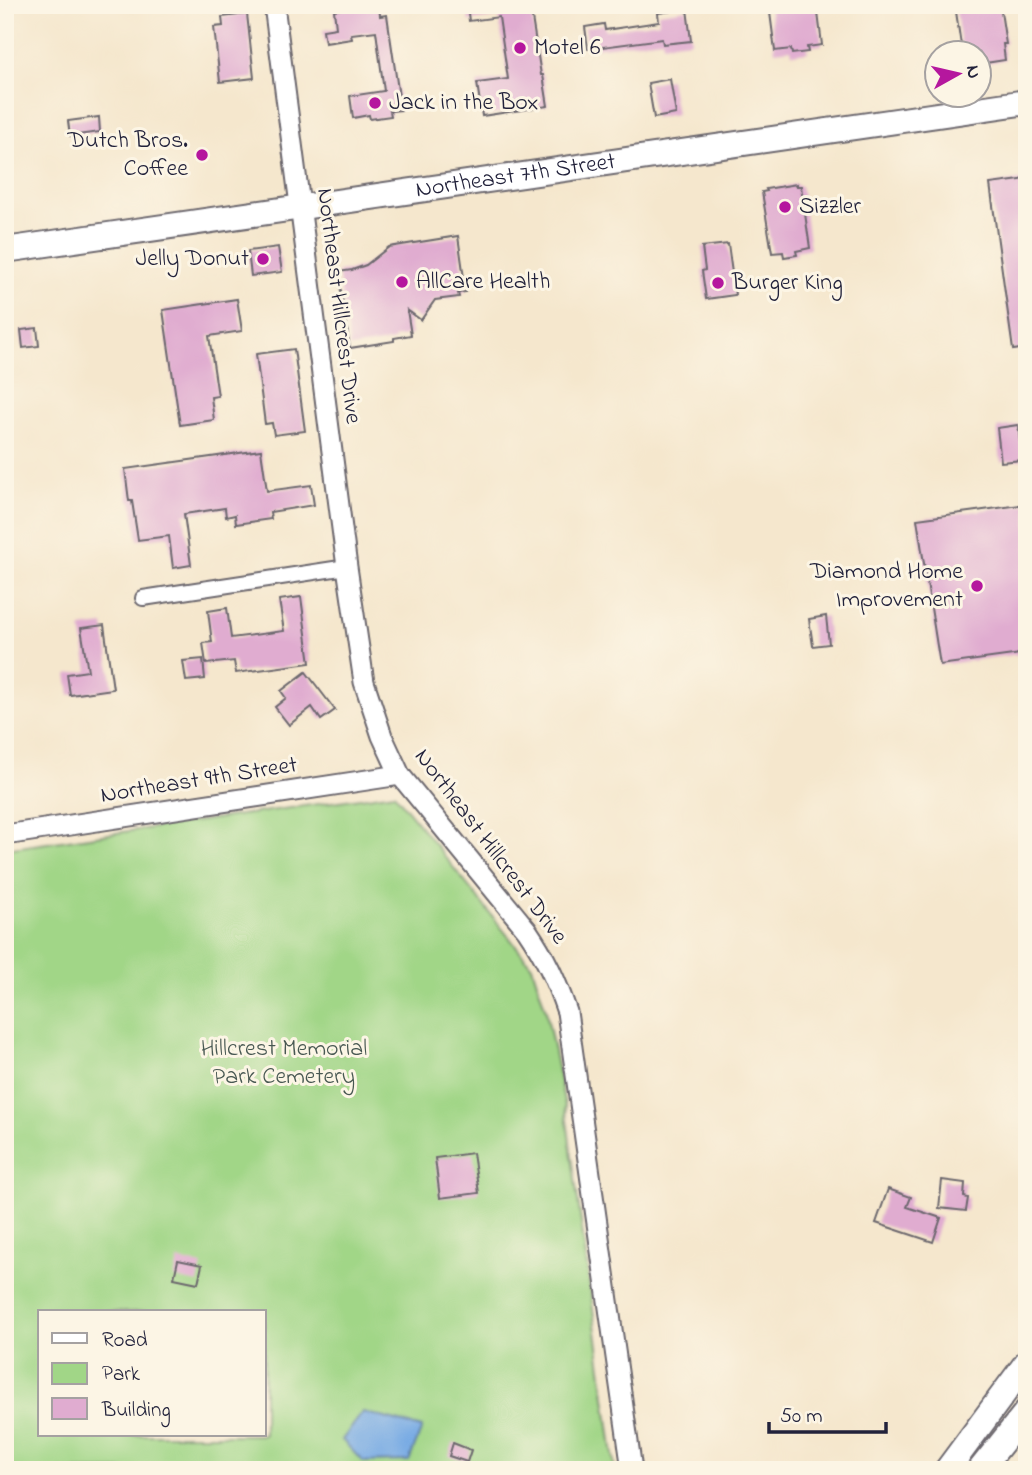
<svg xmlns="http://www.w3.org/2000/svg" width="1032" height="1475" font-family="'Indie Flower',sans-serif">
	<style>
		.green { fill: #a1d687; stroke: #627c61; stroke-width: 2; fill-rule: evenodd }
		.water { fill: #77aae4; stroke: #4c6690; stroke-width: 2 }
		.building { fill: #e0acd0 }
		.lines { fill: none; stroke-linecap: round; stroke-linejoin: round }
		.street-casing { stroke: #6c676e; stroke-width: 18 }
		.secondary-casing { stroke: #6c676e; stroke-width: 23 }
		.highway-casing { stroke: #6c676e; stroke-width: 28 }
		.street { stroke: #fff; stroke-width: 14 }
		.secondary { stroke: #fff; stroke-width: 19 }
		.highway { stroke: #fff; stroke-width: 24 }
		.poi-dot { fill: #b5179e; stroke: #fcf5e5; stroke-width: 2.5 }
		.labels { text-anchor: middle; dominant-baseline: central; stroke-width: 6; stroke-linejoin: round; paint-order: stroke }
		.poi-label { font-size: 24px; fill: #22223b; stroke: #fcf5e5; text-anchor: start }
		.street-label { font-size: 24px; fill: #22223b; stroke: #fcf5e5 }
		.park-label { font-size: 24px; fill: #485852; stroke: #fcf5e5 }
	</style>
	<rect width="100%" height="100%" fill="#fcf5e5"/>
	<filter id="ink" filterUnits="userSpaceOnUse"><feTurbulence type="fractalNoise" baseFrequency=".0143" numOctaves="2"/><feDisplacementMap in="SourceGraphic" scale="14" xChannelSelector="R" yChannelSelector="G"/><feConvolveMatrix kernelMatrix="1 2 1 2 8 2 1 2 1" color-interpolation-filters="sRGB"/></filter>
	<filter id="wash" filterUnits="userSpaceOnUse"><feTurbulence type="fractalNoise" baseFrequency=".00686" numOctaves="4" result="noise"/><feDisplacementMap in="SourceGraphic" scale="28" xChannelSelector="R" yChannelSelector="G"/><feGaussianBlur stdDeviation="1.57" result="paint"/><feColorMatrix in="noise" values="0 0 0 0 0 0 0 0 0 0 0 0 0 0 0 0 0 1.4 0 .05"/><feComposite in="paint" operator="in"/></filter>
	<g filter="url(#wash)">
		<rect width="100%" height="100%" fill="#f5e7cd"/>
		<path class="green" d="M394 793 532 966 546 1011 565 1106 615 1470H5V849ZM40 1312H264V1435H40Z"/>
		<path class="water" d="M363 1412 422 1428 409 1461 363 1462 342 1440Z"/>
		<g id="blocks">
			<g class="building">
				<path d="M370 5H379L380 16 387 15 401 110 390 111 391 116 370 119 369 115 353 118 350 96 384 91 376 31 351 34 352 39 325 43 323 30 336 28 334 10Z"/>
				<path d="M467 5H530L541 75H543L548 106 482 116 477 83 508 79 499 17 469 21Z"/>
				<path d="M769 5H817L822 45 807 47 808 52 792 54 791 49 775 51Z"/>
				<path d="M955 5H1000L1006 44H1003L1005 60 979 64V52H962Z"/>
				<path d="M687 9 691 41 663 44 662 39 588 49 585 27 604 24 605 30 659 22 658 13Z"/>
				<path d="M247 14 254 78 220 82 214 27 223 26 222 17Z"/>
				<path d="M670 79 676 114 654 118 648 83Z"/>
				<path d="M99 117 100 132 70 136 68 121Z"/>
				<path d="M1027 179V348L1013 350 990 184Z"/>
				<path d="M797 184V186H801L810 248 796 251 797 255 784 257 783 252 772 253 762 192 767 191 766 189Z"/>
				<path d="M458 236 466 292 458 293 459 297 435 300 421 320 407 310 411 335 394 338V341L350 348 338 272 352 270 366 265 389 247Z"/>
				<path d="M728 244 735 295 706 299 702 271 705 270 702 247Z"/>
				<path d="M278 247 282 272 251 276 248 251Z"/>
				<path d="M237 299 242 331 209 336 218 396 211 397 214 420 180 425 163 310Z"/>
				<path d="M37 328 39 346 23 348 21 330Z"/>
				<path d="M294 349 305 431 274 435 272 423 265 424 256 354Z"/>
				<path d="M1018 425 1022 460 1001 462 997 428Z"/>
				<path d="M261 450 267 491 311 485 314 505 270 512 271 519 236 524 235 515 226 517 225 508 184 514 191 565 173 568 169 536 138 540 132 501H129L125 469Z"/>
				<path d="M1027 504V653L940 665 917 519Z"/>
				<path d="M301 597 310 663 236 673 234 661 206 664 203 643 212 642 208 611 227 608 231 638 284 631 279 600Z"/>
				<path d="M826 616 829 644 813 646 809 619Z"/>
				<path d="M104 625 113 689 70 695 67 674 88 671 81 628Z"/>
				<path d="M203 659 205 679 186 681 183 661Z"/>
				<path d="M306 672 335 710 321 720 312 707 289 725 275 707 286 698 281 691Z"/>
				<path d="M473 1153 479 1193 440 1198 435 1158Z"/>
				<path d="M942 1180 965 1183 964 1197 968 1198 966 1211 939 1208Z"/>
				<path d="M888 1189 911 1197 907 1207 941 1218 933 1242 876 1223Z"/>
				<path d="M178 1260 202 1265 198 1283 174 1278Z"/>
				<path d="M453 1443 471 1450 467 1462 449 1456Z"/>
			</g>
		</g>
	</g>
	<g filter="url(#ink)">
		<use href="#blocks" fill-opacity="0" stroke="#6c676e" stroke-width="2"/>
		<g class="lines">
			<g class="street-casing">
				<path id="street" d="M143 598 347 567"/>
			</g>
			<g class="secondary-casing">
				<g id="secondary">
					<path d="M274 5 347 567 364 682 382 736 400 775 527 930C546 958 556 980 567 1012L632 1470"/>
					<path d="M5 835 400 775"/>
				</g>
			</g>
			<g class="highway-casing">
				<g id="highway">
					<path id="s1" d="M5 250 1027 102"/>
					<path d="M947 1470 1027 1362"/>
					<path d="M980 1470 1027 1411"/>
				</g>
			</g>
			<use href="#street" class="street"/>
			<use href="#secondary" class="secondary"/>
			<use href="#highway" class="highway"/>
		</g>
	</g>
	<g class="poi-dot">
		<circle cx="520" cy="48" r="7"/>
		<circle cx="375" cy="103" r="7"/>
		<circle cx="202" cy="155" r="7"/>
		<circle cx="785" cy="207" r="7"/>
		<circle cx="263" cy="259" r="7"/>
		<circle cx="402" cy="282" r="7"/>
		<circle cx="718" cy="283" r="7"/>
		<circle cx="977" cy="586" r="7"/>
	</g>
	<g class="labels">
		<g class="poi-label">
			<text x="534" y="48">Motel 6</text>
			<text x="389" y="103">Jack in the Box</text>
			<text x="188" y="141" text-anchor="end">Dutch Bros.<tspan x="188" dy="28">Coffee</tspan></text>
			<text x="799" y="207">Sizzler</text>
			<text x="249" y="259" text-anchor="end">Jelly Donut</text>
			<text x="416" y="282">AllCare Health</text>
			<text x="732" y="283">Burger King</text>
			<text x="963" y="572" text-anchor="end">Diamond Home<tspan x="963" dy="28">Improvement</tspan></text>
		</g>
		<g class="street-label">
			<text stroke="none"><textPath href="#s1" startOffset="516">Northeast 7th Street</textPath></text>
			<text transform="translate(338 306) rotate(83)">Northeast Hillcrest Drive</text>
			<text transform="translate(199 781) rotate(-9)">Northeast 9th Street</text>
			<text transform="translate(490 847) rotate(53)">Northeast Hillcrest Drive</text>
		</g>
		<g class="park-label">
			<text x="284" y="1049">Hillcrest Memorial<tspan x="284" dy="28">Park Cemetery</tspan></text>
		</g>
	</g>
	<rect width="1032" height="1475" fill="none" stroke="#fcf5e5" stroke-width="28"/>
	<rect x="38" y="1310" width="228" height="126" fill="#fcf5e5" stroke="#a5a1a1" stroke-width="2"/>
	<rect x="52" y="1333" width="35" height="10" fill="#ffffff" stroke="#a5a1a1" stroke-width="2"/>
	<text x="102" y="1346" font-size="21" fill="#22223b">Road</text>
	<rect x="52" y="1363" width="35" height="21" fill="#a1d687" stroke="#a5a1a1" stroke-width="2"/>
	<text x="102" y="1380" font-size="21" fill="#22223b">Park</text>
	<rect x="52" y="1398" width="35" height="21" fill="#e0acd0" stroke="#a5a1a1" stroke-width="2"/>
	<text x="102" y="1416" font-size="21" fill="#22223b">Building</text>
	<g transform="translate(958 74) rotate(82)"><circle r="33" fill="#fcf5e5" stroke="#a5a1a1" stroke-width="2"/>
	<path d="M0-5L12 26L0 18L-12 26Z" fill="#b5179e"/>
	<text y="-10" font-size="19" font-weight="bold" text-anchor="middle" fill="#22223b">N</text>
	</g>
	<path d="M769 1422v10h117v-10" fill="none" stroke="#22223b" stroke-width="3.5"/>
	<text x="780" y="1422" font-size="21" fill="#22223b" stroke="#fcf5e5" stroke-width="5" paint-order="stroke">50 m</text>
</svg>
